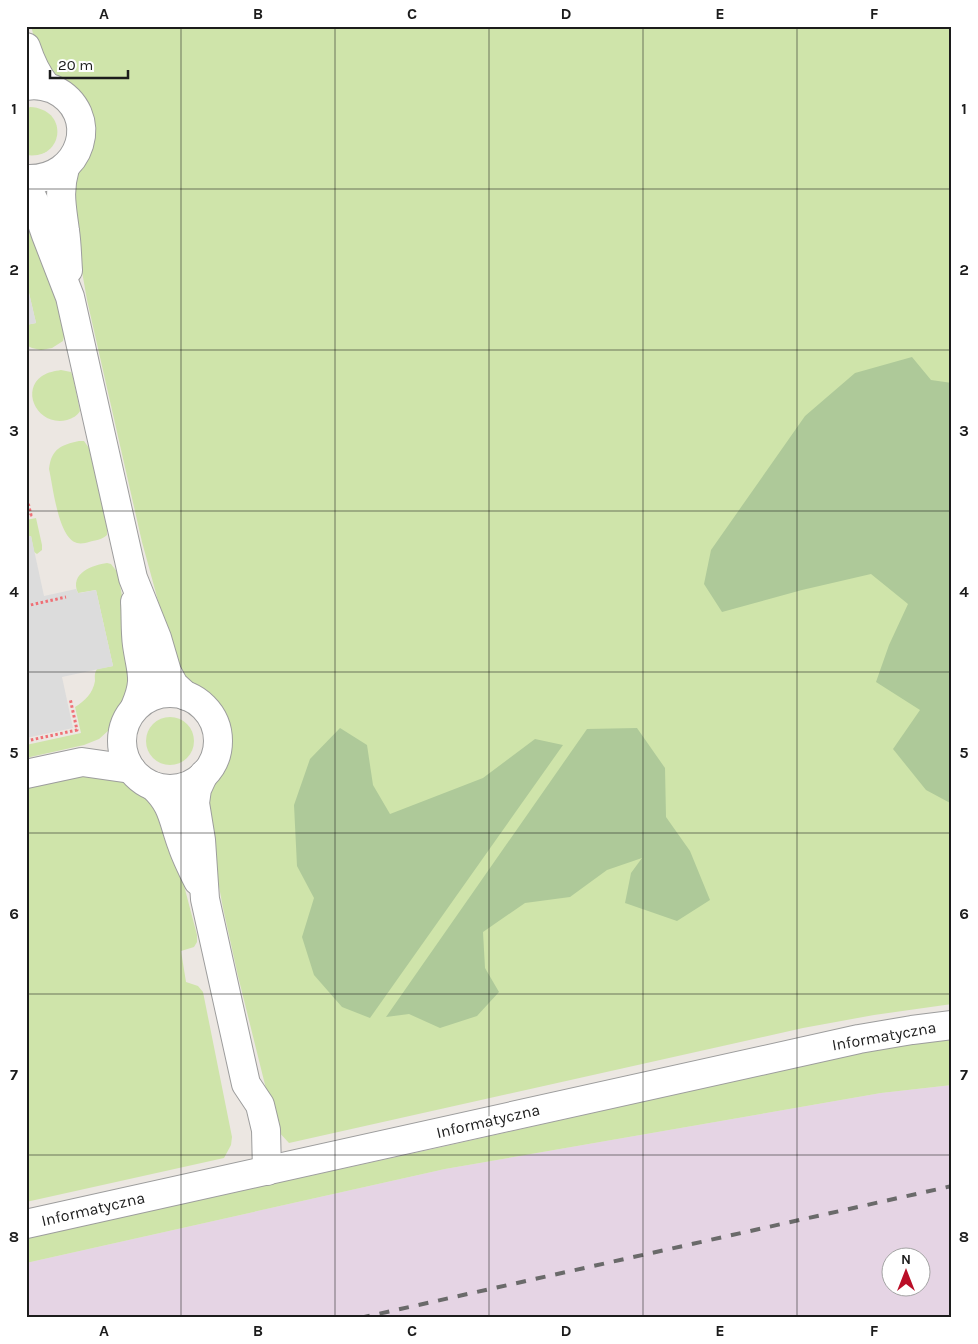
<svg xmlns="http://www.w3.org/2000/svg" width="978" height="1344" font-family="Karla,sans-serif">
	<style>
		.industrial { fill: #e5d4e4; fill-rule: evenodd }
		.grass { fill: #cfe4aa }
		.forest { fill: #aec999 }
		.parking { fill: #dcdcdc }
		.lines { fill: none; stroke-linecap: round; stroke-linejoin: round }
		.minor-casing { stroke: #9d9d9d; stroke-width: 30 }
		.path { stroke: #ef7076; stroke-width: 3; stroke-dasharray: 2.5 2.5; stroke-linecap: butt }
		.minor { stroke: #fff; stroke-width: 28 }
		.rail { stroke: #6a6a6a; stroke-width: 4; stroke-dasharray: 10 10; stroke-linecap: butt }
		.grid { fill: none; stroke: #1c1c1c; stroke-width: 1; stroke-opacity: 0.55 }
		.labels { text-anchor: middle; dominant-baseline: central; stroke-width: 4.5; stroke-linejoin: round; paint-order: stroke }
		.street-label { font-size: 16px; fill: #1c1c1c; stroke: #fff }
		.neatline { fill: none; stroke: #1c1c1c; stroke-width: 2 }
		.grid-label { font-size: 16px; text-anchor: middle; font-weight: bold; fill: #1c1c1c }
	</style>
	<rect width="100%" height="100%" fill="#ece7e2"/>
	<path class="industrial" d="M952 1085V1318H26V1263L445 1169 881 1093ZM890 1256H920V1286H890Z"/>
	<g class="grass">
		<path d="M31 26H952V1004L874 1015 803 1028 289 1143 276 1129 238 976 223 908 206 816 211 785 220 772 226 760 229 748 227 724 216 702 208 694 187 681 175 663 142 542 87 300 70 203 77 174 85 162 56 76C41 63 36 45 31 26Z"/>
		<path d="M30 107C70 109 64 161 26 155V109Z"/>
		<path d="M26 202 59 312 64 336 63 341 52 348 41 350 32 348 26 345V325L36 323 26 280Z"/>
		<path d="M61 370 71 372 73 377 80 411C77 416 73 418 67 420 38 427 20 391 42 376 48 372 55 371 61 370Z"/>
		<path d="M79 441H84L89 448 107 528V535C101 540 96 540 89 542 86 543 81 544 77 543 58 538 53 486 49 469 51 449 61 445 79 441Z"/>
		<path d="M36 518 42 545V550L37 554 34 552 31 536 26 537V520Z"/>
		<path d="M107 563 111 564 118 573 135 671 128 700 109 730 99 739 84 745 26 758V745L81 733 75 707C85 701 93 693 95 681 95 676 94 674 97 669L113 666 96 590 78 593C69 573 93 565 107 563Z"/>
		<circle cx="170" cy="741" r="24"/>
		<path d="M94 773 126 780 150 796 166 817 197 935V942L194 947 181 951 186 982 198 986 203 992 232 1137 231 1145 224 1158 26 1202V788Z"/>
		<path d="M952 1040V1085L881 1093 445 1169 26 1263V1238L437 1148 841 1057 905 1045Z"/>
	</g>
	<g class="forest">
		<path d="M912 357 931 380 952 383V804L926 790 893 749 920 710 876 682 889 645 908 604 871 574 802 590 722 612 704 584 711 550 805 416 855 373Z"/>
		<path d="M340 728 367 745 373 785 390 814 483 778 535 739 563 745 370 1018 342 1007 314 975 302 937 314 898 297 866 294 805 310 759Z"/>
		<path d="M637 728 665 768 666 817 690 851 710 900 677 921 625 903 631 873 642 858 607 870 570 897 525 903 483 932 485 968 499 992 477 1016 440 1028 409 1014 386 1017 587 729Z"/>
	</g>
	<g class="parking">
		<path d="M26 280 36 323 26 325Z"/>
		<path d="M31 536 44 596 76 589 78 593H80L96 590 113 666 62 677 73 728 26 738V537Z"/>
	</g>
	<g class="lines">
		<g class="minor-casing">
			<g id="minor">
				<path d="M26 47C31 62 36 74 46 86"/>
				<path d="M26 86C35 84 45 86 53 89 103 113 82 182 26 179"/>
				<path d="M65 168C58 192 62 207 65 231 67 244 67 257 68 270"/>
				<path d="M26 185 35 203 46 235 70 297 133 578 157 638 167 672 174 685 186 696"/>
				<path d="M135 602C136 616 135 631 137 645 141 673 147 679 135 707"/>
				<circle cx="170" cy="741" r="48"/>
				<path d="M26 774 82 762 131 769"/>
				<path d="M204 774 197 789 195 803 201 840 205 899 246 1084 260 1105 266 1130 267 1171"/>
				<path d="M153 786C173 804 173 821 182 845 186 857 192 869 198 881"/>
				<path d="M26 1224 859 1039 912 1030 952 1025"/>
			</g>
		</g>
		<g class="path">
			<path d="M26 494 31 515 26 516"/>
			<path d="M26 606 66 597"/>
			<path d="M26 741 77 730 70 698"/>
		</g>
		<use href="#minor" class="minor"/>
		<path class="rail" d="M360 1318 952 1186"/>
	</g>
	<path class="grid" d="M181 26V1318M335 26V1318M489 26V1318M643 26V1318M797 26V1318M26 189H952M26 350H952M26 511H952M26 672H952M26 833H952M26 994H952M26 1155H952"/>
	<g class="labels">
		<g class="street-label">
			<text transform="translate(884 1036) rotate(-10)">Informatyczna</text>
			<text transform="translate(488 1121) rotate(-13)">Informatyczna</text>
			<text transform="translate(93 1209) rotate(-13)">Informatyczna</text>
		</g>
	</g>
	<rect width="978" height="1344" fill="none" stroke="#ffffff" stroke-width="55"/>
	<g transform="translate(906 1272)"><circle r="24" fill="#ffffff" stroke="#a4a4a4"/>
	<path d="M0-4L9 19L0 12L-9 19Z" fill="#ba0e27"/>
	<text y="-8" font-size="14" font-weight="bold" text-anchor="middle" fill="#1c1c1c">N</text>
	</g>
	<path d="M50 70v8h78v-8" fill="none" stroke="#1c1c1c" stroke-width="2.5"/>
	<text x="58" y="70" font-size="15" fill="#1c1c1c" stroke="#ffffff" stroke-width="4" paint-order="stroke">20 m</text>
	<rect x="28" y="28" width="922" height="1288" class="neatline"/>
	<g class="grid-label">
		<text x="104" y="19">A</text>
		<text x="258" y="19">B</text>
		<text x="412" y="19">C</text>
		<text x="566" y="19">D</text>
		<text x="720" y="19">E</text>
		<text x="874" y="19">F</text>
		<text x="14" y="114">1</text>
		<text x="964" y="114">1</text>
		<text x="14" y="275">2</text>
		<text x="964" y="275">2</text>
		<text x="14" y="436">3</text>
		<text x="964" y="436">3</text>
		<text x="14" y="597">4</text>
		<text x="964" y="597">4</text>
		<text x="14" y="758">5</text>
		<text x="964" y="758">5</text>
		<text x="14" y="919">6</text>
		<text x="964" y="919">6</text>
		<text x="14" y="1080">7</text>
		<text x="964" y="1080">7</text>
		<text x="14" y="1242">8</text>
		<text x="964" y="1242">8</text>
		<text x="104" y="1336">A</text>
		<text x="258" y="1336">B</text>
		<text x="412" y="1336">C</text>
		<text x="566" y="1336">D</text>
		<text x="720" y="1336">E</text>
		<text x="874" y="1336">F</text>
	</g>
</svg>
